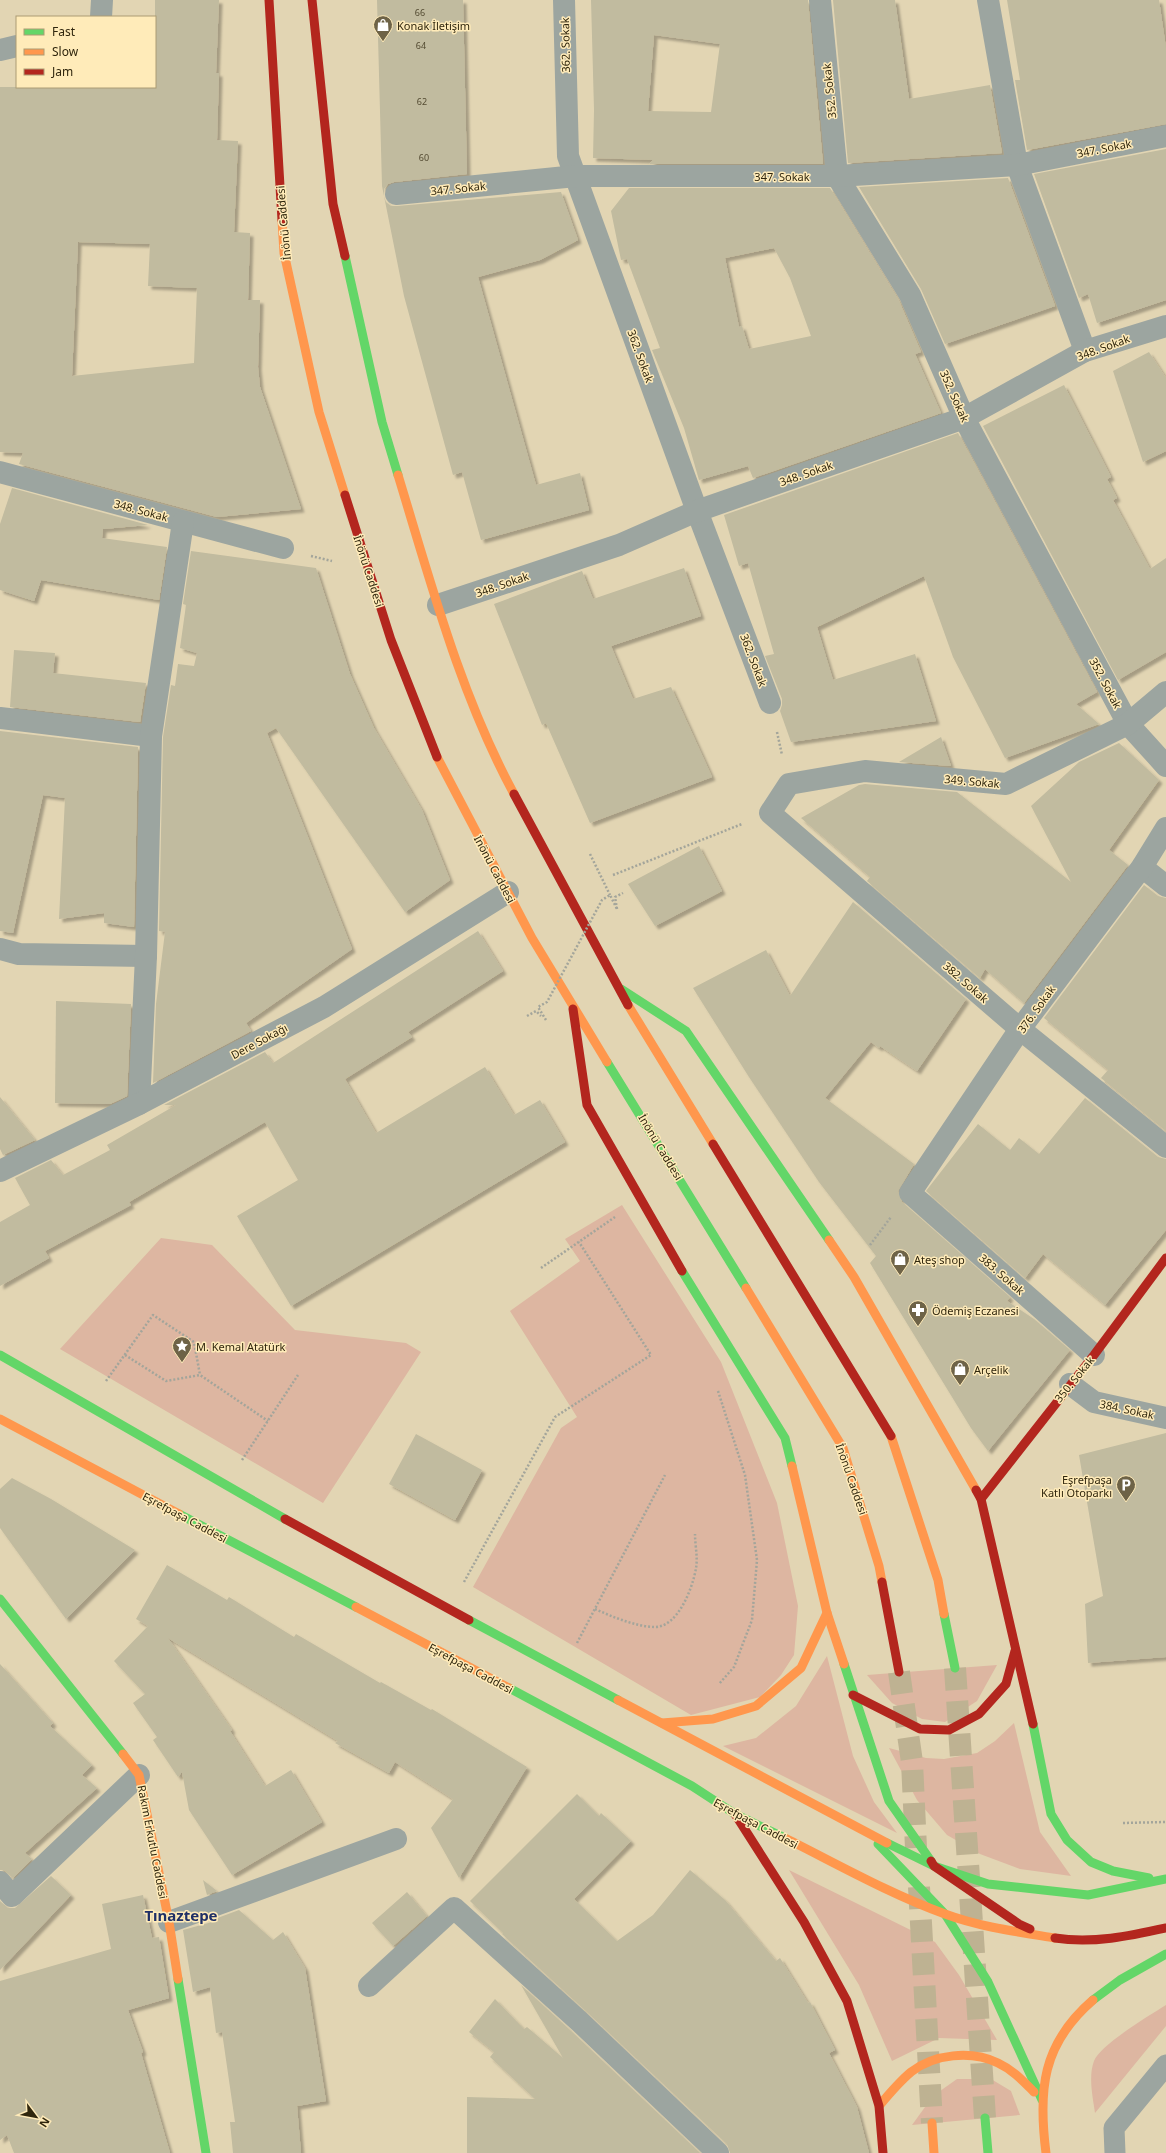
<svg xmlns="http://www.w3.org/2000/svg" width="1166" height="2153" font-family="'Noto Sans',sans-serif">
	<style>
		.green { fill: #ddb6a1 }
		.building { fill: #c1bb9f; fill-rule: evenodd; filter: url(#shadow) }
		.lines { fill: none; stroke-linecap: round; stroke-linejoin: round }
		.primary-tunnel { stroke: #beb292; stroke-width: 22; stroke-dasharray: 22 11; stroke-linecap: butt }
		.path { stroke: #a3a59b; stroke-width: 2.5; stroke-dasharray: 2 2; stroke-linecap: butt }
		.lane { stroke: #9ca5a0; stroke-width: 21 }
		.street { stroke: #9ca5a0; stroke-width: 22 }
		.fast { stroke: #63d668; stroke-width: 9 }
		.slow { stroke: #ff974d; stroke-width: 9 }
		.jam { stroke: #b3261e; stroke-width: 9 }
		.path-bridge { stroke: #a3a59b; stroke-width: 2.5; stroke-dasharray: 2 2; stroke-linecap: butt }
		.labels { text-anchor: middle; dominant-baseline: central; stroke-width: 3; stroke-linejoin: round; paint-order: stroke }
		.number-label { font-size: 9px; fill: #544b32 }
		.poi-label { font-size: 11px; fill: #30260d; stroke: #ffebb9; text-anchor: start }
		.street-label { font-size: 11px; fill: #30260d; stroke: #ffebb9 }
		.district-label { font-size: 15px; font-weight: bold; fill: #1f2f66; stroke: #ffebb9 }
	</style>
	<defs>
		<filter id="shadow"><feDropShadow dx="3.5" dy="3.5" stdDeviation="1" flood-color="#0004"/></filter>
	</defs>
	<rect width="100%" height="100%" fill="#e2d5b3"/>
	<g class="green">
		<path d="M622 1205 721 1362 777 1503 798 1606 794 1655 781 1675 760 1697 691 1715 473 1587 561 1428 577 1417 510 1311 580 1261 565 1239Z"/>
		<path d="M161 1238 212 1245 295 1330 406 1343 421 1352 323 1503 60 1349Z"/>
		<path d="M827 1656 853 1756 874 1802 897 1833 723 1746 756 1738 796 1706Z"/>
		<path d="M997 1665 977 1701 945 1722 922 1719 892 1703 867 1675Z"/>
		<path d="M1014 1723 1040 1832 1071 1876 1020 1869 980 1854 947 1835 917 1800 889 1748 926 1758 944 1759 977 1753 995 1741Z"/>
		<path d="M789 1870 935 1942 959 1975 997 2040 939 2038 892 2061 859 1985Z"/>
		<path d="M1166 2005V2026L1095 2113C1093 2098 1088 2077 1094 2061 1100 2045 1150 2015 1166 2005Z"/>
		<path d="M957 2079H991L1011 2091 1020 2115 912 2125 933 2096Z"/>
	</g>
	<g class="building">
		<path d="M155 0H219L216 73H219L217 140 238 141 234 232 250 233 248 300H260L258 367 260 387 301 509 217 517 19 464 23 453 0 452V87H155ZM78 242 150 244 148 286 197 288 194 363 72 376Z"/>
		<path d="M377 0H463L467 174 394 182 388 184 384 189V196L386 202 391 206H397L561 192 578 240 540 260 478 277 536 485 580 473 589 510 481 540 462 472 453 475 404 296 382 186Z"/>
		<path d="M591 0H808L823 164H649L653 160 593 158 594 110ZM654 35 720 44 711 112 648 111Z"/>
		<path d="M833 0H895L909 99 990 85 1002 153 848 163Z"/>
		<path d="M1007 0H1159L1166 48V124L1027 150 1015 80H1020Z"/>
		<path d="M1166 149V300L1097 323 1088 294 1079 298 1034 174Z"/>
		<path d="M1008 178 1055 306 945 344 921 289 859 187Z"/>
		<path d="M629 188H830L899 301 921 352 915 354 941 413 753 478 748 466 699 480 684 428 652 350 660 348 627 259 621 260 611 211ZM774 248 790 278 811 336 749 349 742 326 739 327 725 258Z"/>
		<path d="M1149 352 1166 378V451L1143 462 1113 371Z"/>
		<path d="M1064 385 1111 477 1107 479 1117 498 1113 500 1150 569 1166 558V652L1118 680 983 426Z"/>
		<path d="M958 433 1097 692 1076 704 1099 724 1005 758 953 657 924 576 817 627 833 680 915 654 936 721 791 742 780 711 782 705V699L765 656 774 654 748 563 739 566 724 515Z"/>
		<path d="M12 488 148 525 103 529 102 538 167 547 159 600 41 580 34 601 0 590V524Z"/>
		<path d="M191 551 316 568 350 674 374 728 422 810 450 880 405 912 276 728 267 733 352 949 246 1023 251 1031 153 1083 156 1004 165 932 159 931 163 737 171 685 175 686 178 664 194 666 197 653 180 648 186 605 183 604Z"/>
		<path d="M684 568 701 616 611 646 633 699 671 687 712 777 590 823 546 723 542 725 494 604 582 571 593 599Z"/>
		<path d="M14 650 55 653 53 673 146 683 140 722 10 707Z"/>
		<path d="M0 731 138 747 134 927 104 923V913L59 919 65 798 43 795 13 933 0 931Z"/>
		<path d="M941 737 951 766 899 762Z"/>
		<path d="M1119 743 1159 780 1109 850 1128 865 1024 1003 985 969 980 978 867 881 870 877 801 818 859 785 865 784 957 792 1071 882 1031 806 1079 762Z"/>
		<path d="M699 846 722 891 655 926 628 884Z"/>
		<path d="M1144 885 1158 896 1166 898V1131L1101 1078 1108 1070 1044 1018Z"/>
		<path d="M853 902 966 999 917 1071 880 1046 879 1048 871 1042 825 1098 914 1164 898 1191 902 1202 1010 1297 1007 1301 1034 1319 1070 1350 988 1451 971 1428 870 1263 876 1256 819 1182 749 1077 693 988 766 950 790 996Z"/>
		<path d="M478 931 503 971 408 1032 412 1037 345 1079 376 1133 485 1067 514 1115 540 1100 565 1142 291 1306 237 1216 298 1180 265 1122 129 1202 131 1205 45 1251 49 1258 0 1286V1222L30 1205 15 1178 51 1160 63 1175 110 1150 107 1145 176 1105H164L265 1052 273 1063Z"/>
		<path d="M56 1001 131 1004 127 1096 110 1104 55 1103Z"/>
		<path d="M0 1097 35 1140 3 1155 0 1149Z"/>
		<path d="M1085 1098 1158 1157 1166 1159V1230L1105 1305 1043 1254 1025 1278 926 1191 978 1124 1010 1150 1019 1138 1039 1154Z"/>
		<path d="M1166 1433V1657L1088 1663 1085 1604 1103 1596 1079 1455Z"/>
		<path d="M416 1434 482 1470 455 1520 389 1484Z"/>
		<path d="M12 1478 51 1499 135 1550 66 1619 0 1528V1489Z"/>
		<path d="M167 1565 227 1600 229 1597 294 1637 296 1634 380 1683 381 1682 431 1710 432 1709 527 1767 459 1878 431 1828 453 1799 395 1762 389 1773 335 1743 338 1741 168 1638 232 1730 230 1731 265 1786 291 1770 322 1822 232 1875 189 1810 182 1772 178 1777 153 1740 157 1737 133 1703 145 1694 114 1661 148 1626 136 1619Z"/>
		<path d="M0 1664 53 1723 50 1726 92 1765 82 1775 97 1788 25 1853 32 1859 13 1878 4 1870H0Z"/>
		<path d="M577 1794 599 1816 601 1813 631 1841 574 1899 617 1941 653 1915 690 1870 725 1900 776 1961 780 1958 808 2003 810 2002 835 2050 829 2053 857 2107 869 2153H730L727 2144 587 2012 502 1934 503 1933 470 1901Z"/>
		<path d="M51 1876 71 1895 0 1970V1901L8 1908H15Z"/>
		<path d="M203 1880 217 1891 207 1895Z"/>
		<path d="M407 1892 427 1916 393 1946 372 1923Z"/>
		<path d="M143 1895 152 1938 159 1937 169 1998 128 2010 143 2052 141 2053 170 2153H14L7 2135 0 2140V1981L111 1949 102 1904Z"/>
		<path d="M239 1910 273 1940 283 1932 305 1968 326 2101 297 2106 301 2153H233L230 2122H235L222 2032 216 2033 210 1987 193 1992 183 1930 212 1922V1920Z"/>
		<path d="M521 1985 570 2030 700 2153H467V2097L535 2099 490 2057 494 2052 469 2032 495 1999 524 2029 527 2027 563 2058Z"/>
	</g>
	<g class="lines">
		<g class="primary-tunnel">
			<path d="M955 1668 985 2118"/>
			<path d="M899 1672 912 1762 916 1848"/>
			<path d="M919 1887 932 2123"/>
		</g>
		<g class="path">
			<path d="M311 556 332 561"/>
			<path d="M777 732 782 755"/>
			<path d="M590 854 610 895"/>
			<path d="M613 875 742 824"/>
			<path d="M617 909 615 897 623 893"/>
			<path d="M527 1016 536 1011 541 1016"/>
			<path d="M870 1245 891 1217"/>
			<path d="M541 1268 615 1217"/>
			<path d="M125 1355 166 1381 200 1375 268 1421"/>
			<path d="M106 1381 153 1315 194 1342 200 1375"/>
			<path d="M718 1391 745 1475 757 1560 752 1620 734 1667 719 1684"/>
			<path d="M242 1460 298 1375"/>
			<path d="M464 1582 555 1417 651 1355 579 1242"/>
			<path d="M595 1609C613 1617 634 1626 654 1627 678 1628 693 1587 696 1568 698 1558 695 1545 695 1534"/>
			<path d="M577 1643 665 1475"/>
			<path d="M1123 1823 1165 1822"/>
		</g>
		<path class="lane" d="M1115 2153 1114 2128 1166 2065"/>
		<g class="street">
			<path d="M564 0 568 156 697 511 770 703"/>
			<path d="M820 0 837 176 910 295 964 418 1128 724 1166 766"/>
			<path d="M988 0 1017 165 1085 351"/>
			<path d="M101 17 102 0"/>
			<path d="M0 50 17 46"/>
			<path d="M396 194 576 176H837L1017 165 1166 136"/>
			<path d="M0 472 283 548"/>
			<path d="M438 605 619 545 697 511 964 418 1085 351 1166 326"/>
			<path d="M1166 692 1128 724 1006 784 865 771 789 784 770 813 1020 1029 1166 1147"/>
			<path d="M0 718 151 736"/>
			<path d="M1142 867 1166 886"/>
			<path d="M0 949 19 954 146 956"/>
			<path d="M139 1104 146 956 151 736 183 522"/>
			<path d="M0 1171 139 1104 324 1007 508 892"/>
			<path d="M1094 1355 910 1193 1020 1029 1142 867 1166 828"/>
			<path d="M1070 1384 1094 1402 1166 1418"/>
			<path d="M0 1882 12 1896 139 1775"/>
			<path d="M169 1922 396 1839"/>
			<path d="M369 1986 454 1908 579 2021 718 2153"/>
		</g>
		<g class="fast">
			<path d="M345 256 382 422 398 475"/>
			<path d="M621 989 686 1031 829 1240"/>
			<path d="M607 1062 746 1288"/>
			<path d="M682 1271 785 1438 792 1466"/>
			<path d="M0 1355 285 1519"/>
			<path d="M179 1514 356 1607"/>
			<path d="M0 1599 123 1754"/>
			<path d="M944 1614 955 1668"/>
			<path d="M469 1620 618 1700"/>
			<path d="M844 1664 889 1801 931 1861"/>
			<path d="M509 1688 692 1786 735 1814 785 1838"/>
			<path d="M1033 1724 1051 1814 1067 1840 1091 1862 1113 1871 1149 1878"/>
			<path d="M887 1843 934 1866 988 1884 1088 1895 1166 1879"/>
			<path d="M878 1844 945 1914 988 1982 1042 2100"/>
			<path d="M178 1979 206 2153"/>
			<path d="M1093 2000 1120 1980 1166 1954"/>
			<path d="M985 2118 988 2153"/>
		</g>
		<g class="slow">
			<path d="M282 220 284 253 319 412 345 495"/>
			<path d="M398 475C431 583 460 694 514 794"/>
			<path d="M437 757 532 938 607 1062"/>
			<path d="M628 1005 713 1144"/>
			<path d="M829 1240 854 1277 976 1490"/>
			<path d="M746 1288 843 1448 879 1566 882 1582"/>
			<path d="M0 1419 179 1514"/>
			<path d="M891 1436 938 1580 944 1614"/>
			<path d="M792 1466 827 1613 844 1664"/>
			<path d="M356 1607 509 1688"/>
			<path d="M618 1700 887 1843"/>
			<path d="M662 1723 713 1719 756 1706 801 1668 827 1613"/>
			<path d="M123 1754 139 1775 169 1922 178 1979"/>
			<path d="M785 1838C837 1864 890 1894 945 1914 980 1927 1018 1932 1055 1938"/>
			<path d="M879 2106C889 2094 899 2082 911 2072 934 2054 971 2050 998 2063 1013 2070 1023 2081 1034 2092"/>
			<path d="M932 2123 934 2153"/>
			<path d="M1046 2153C1038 2090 1042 2044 1093 2000"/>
		</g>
		<g class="jam">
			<path d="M269 0 282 220"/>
			<path d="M312 0 333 204 345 256"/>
			<path d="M345 495 391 640 437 757"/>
			<path d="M514 794 628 1005"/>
			<path d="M573 1009 587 1105 682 1271"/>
			<path d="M713 1144 891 1436"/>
			<path d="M976 1490 981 1499 1033 1724"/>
			<path d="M981 1499 1094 1355 1166 1258"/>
			<path d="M285 1519 469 1620"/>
			<path d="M882 1582 899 1672"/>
			<path d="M853 1695 920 1729 949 1730 979 1714 1006 1684 1015 1651"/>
			<path d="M735 1814 804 1922 847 2001 879 2106 883 2153"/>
			<path d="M931 1861 934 1866 1019 1924 1030 1929"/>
			<path d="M1055 1938C1092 1944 1130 1936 1166 1928"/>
		</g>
		<path class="path-bridge" d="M546 1020 538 1007 547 1002 602 900 610 895 617 909"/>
	</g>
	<defs>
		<g id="shop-pin" transform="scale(1)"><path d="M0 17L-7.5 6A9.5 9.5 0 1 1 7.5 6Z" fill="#6e6347" stroke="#ffebb9"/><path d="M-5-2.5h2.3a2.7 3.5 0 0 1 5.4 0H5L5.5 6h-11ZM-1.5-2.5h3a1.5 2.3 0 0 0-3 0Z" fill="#fff"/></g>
		<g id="pharmacy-pin" transform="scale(1)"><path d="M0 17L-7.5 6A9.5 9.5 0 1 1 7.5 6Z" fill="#6e6347" stroke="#ffebb9"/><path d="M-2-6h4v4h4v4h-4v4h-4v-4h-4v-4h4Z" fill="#fff"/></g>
		<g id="sight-pin" transform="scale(1)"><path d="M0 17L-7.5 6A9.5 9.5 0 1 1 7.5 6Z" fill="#6e6347" stroke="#ffebb9"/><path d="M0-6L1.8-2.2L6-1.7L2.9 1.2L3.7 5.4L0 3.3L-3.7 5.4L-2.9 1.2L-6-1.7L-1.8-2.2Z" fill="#fff"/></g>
		<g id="parking-pin" transform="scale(1)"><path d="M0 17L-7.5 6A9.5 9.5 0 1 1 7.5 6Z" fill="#6e6347" stroke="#ffebb9"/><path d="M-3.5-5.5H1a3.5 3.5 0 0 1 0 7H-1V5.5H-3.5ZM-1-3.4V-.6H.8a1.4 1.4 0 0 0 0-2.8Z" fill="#fff"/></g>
	</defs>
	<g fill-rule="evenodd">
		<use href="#shop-pin" x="383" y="25"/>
		<use href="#shop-pin" x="900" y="1259"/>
		<use href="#pharmacy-pin" x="918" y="1310"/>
		<use href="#sight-pin" x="182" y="1346"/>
		<use href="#shop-pin" x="960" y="1369"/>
		<use href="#parking-pin" x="1126" y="1485"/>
	</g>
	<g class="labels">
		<g class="number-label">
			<text x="420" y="12">66</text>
			<text x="421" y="45">64</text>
			<text x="422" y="101">62</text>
			<text x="424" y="157">60</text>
		</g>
		<g class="poi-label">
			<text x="397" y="25">Konak İletişim</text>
			<text x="914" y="1259">Ateş shop</text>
			<text x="932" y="1310">Ödemiş Eczanesi</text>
			<text x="196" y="1346">M. Kemal Atatürk</text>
			<text x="974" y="1369">Arçelik</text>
			<text x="1112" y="1479" text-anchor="end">Eşrefpaşa<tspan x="1112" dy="13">Katlı Otoparkı</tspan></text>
		</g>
		<g class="street-label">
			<text transform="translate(565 45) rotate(-91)">362. Sokak</text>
			<text transform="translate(829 91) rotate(-96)">352. Sokak</text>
			<text transform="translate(1104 148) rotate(-11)">347. Sokak</text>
			<text x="782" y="176">347. Sokak</text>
			<text transform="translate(458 188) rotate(-6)">347. Sokak</text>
			<text transform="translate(283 223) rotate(-95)">İnönü Caddesi</text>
			<text transform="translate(1103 347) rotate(-20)">348. Sokak</text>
			<text transform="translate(641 356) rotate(70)">362. Sokak</text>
			<text transform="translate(955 396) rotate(66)">352. Sokak</text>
			<text transform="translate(806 473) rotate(-19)">348. Sokak</text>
			<text transform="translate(141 510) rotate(15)">348. Sokak</text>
			<text transform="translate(369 571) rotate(72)">İnönü Caddesi</text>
			<text transform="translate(502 584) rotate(-19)">348. Sokak</text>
			<text transform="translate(754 660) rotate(69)">362. Sokak</text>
			<text transform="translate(1106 683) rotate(62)">352. Sokak</text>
			<text transform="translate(972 781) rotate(5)">349. Sokak</text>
			<text transform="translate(495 869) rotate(62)">İnönü Caddesi</text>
			<text transform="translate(966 982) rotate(41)">382. Sokak</text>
			<text transform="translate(1036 1009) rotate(-54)">376. Sokak</text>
			<text transform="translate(259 1041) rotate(-28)">Dere Sokağı</text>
			<text transform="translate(661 1147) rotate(59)">İnönü Caddesi</text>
			<text transform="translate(1002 1274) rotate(41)">383. Sokak</text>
			<text transform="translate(1074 1379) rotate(-51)">350. Sokak</text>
			<text transform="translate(1127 1409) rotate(12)">384. Sokak</text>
			<text transform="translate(852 1479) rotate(71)">İnönü Caddesi</text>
			<text transform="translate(185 1517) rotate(28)">Eşrefpaşa Caddesi</text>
			<text transform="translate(471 1668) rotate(28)">Eşrefpaşa Caddesi</text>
			<text transform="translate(756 1823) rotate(28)">Eşrefpaşa Caddesi</text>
			<text transform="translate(153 1842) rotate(79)">Rakım Erkutlu Caddesi</text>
		</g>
		<g class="district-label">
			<text x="181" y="1915">Tınaztepe</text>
		</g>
	</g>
	<rect x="16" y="16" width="140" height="72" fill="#ffebb9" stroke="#ac9c74"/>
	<rect x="24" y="29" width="20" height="6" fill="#63d668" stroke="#ac9c74"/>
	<text x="52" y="36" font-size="12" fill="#30260d">Fast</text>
	<rect x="24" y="49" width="20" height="6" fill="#ff974d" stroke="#ac9c74"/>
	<text x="52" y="56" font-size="12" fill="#30260d">Slow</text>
	<rect x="24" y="69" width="20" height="6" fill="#b3261e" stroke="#ac9c74"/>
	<text x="52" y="76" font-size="12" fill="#30260d">Jam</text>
	<g transform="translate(36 2117) rotate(122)" stroke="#ffebb9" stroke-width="3" paint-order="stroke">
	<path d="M0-3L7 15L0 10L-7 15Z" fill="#30260d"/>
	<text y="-6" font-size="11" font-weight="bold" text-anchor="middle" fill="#30260d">N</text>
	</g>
</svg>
